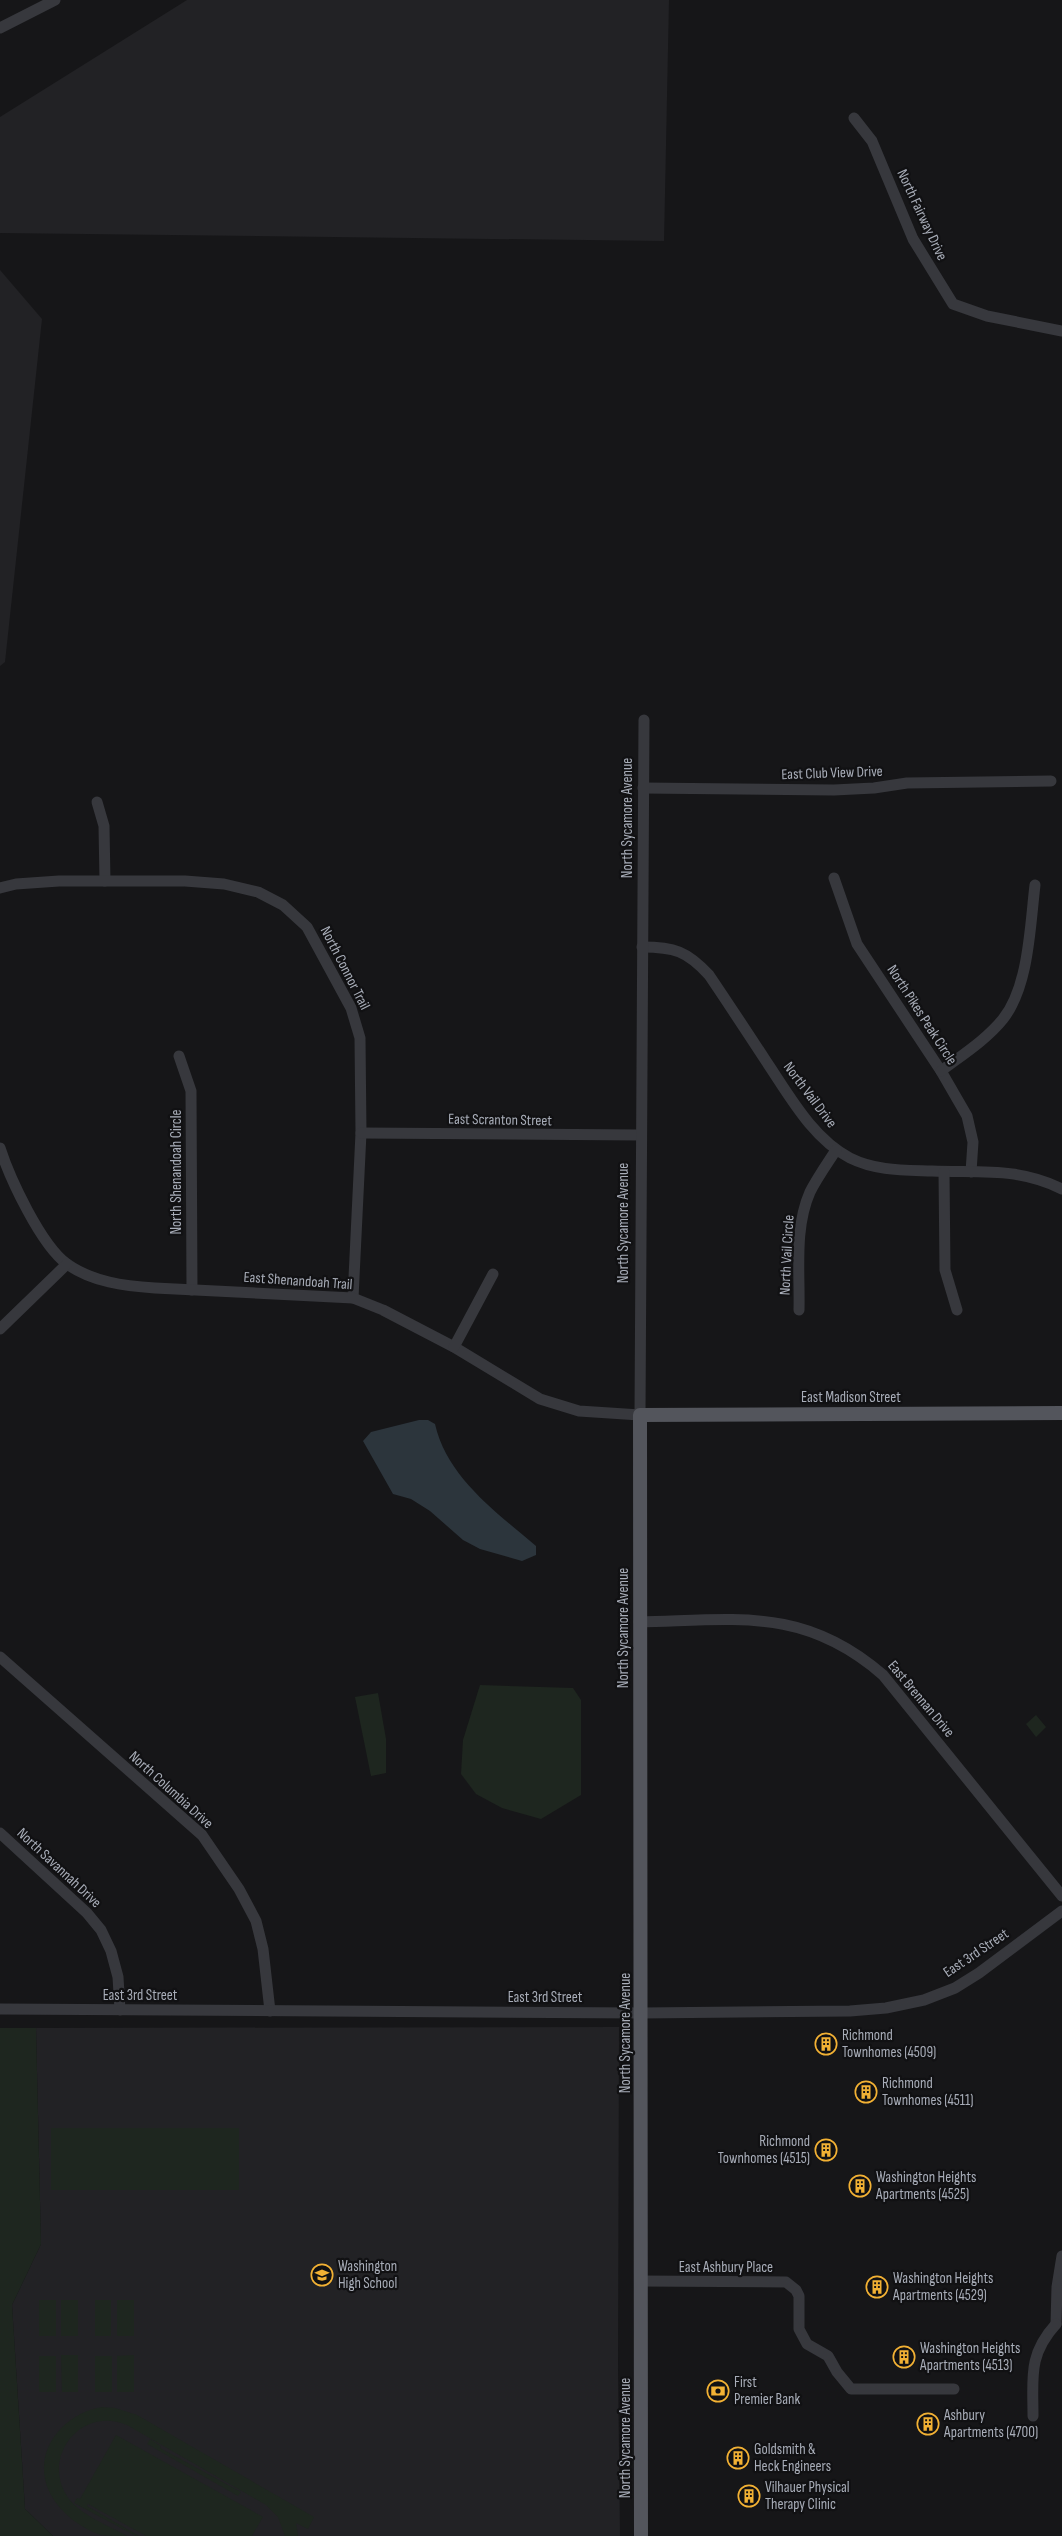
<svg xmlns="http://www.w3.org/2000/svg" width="1062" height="2536" font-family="'Sofia Sans Condensed',sans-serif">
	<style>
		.built { fill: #222225 }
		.green { fill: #1e261f }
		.water { fill: #2c353c }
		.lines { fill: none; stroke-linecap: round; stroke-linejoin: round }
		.minor { stroke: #37383d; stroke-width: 11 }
		.major { stroke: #53555c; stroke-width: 14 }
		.labels { text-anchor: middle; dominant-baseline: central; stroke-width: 4.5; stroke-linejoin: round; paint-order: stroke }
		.street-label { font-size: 15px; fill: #a8adb8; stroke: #111113 }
		.poi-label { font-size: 15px; fill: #a8adb8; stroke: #111113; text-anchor: start }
	</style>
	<rect width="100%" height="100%" fill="#161618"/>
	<g class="built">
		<path d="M187 0H669L664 241 0 233V117Z"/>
		<path d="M0 270 42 319 5 662 0 666Z"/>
		<path d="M619 2027 618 2369 620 2536H53L25 2509 12 2305 41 2244 36 2028Z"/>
	</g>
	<g class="green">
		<path d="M480 1685 573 1688 581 1700V1795L541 1819 502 1808 476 1794 461 1774 463 1740Z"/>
		<path d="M378 1693 386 1739V1773L371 1776 355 1697Z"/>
		<path d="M1036 1715 1046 1727 1036 1737 1026 1724Z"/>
		<path d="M0 2028H36L41 2244 12 2305 25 2509 53 2536H0Z"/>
		<rect x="51" y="2128" width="188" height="62"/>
		<rect x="39" y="2300" width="17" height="36"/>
		<rect x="61" y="2300" width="17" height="36"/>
		<rect x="95" y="2300" width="16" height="36"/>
		<rect x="117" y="2300" width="17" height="36"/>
		<path d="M61 2355H78V2392H62Z"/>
		<path d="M134 2355V2392H117V2356Z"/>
		<rect x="39" y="2356" width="17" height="36"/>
		<rect x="95" y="2356" width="17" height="36"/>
		<path d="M102 2407 115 2408 137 2415 314 2517 308 2529 296 2523 298 2536H285L278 2517 266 2505 127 2425C81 2405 39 2458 69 2499 82 2516 110 2526 127 2536 120 2536 108 2536 101 2535 80 2528 58 2511 49 2491 31 2451 64 2413 102 2407Z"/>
		<path d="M116 2435 263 2517 252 2536H146L88 2504 87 2506 139 2536H136L74 2503 77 2498 80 2499Z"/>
		<path d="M150 2439 161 2446 160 2448 241 2492 238 2496 147 2444Z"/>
	</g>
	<path class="water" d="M419 1420H428L435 1424C447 1477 496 1512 536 1546V1555L522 1561 480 1549 463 1540 430 1511 411 1499 393 1494 363 1441 371 1432Z"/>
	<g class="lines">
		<g class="minor">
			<path d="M0 28 55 0"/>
			<path d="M854 118 872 141 913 239 953 304 987 316 1062 331"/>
			<path d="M643 788 834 790 874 788 907 783 1051 781"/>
			<path d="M97 802 104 826 105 881"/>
			<path d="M834 878 857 944 941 1071 967 1116 973 1142 971 1172"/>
			<path d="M0 888 16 884 59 881H185L224 884 258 892 283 905 307 927 351 1008 360 1038 361 1133 353 1298"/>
			<path d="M642 947C674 947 687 951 709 975 728 1003 747 1032 766 1061 789 1095 812 1138 850 1158 876 1171 904 1170 932 1171 979 1173 1018 1167 1062 1189"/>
			<path d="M179 1056 191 1091 192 1290"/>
			<path d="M941 1071C962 1055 986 1040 1003 1019 1029 986 1030 926 1035 885"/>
			<path d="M361 1133 640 1135"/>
			<path d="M0 1148C10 1179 41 1245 67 1264 92 1282 125 1286 155 1288L353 1298 383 1310 454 1347 540 1399 579 1411 640 1415 644 720"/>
			<path d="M944 1172 945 1270 957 1310"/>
			<path d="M799 1310C800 1272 794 1228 810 1192 817 1178 827 1164 836 1150"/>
			<path d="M0 1329 67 1264"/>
			<path d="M454 1347 493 1274"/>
			<path d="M639 1622C736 1620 804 1606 883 1675L1062 1896"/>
			<path d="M0 1657 202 1835 239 1889 256 1921 263 1949 270 2011"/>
			<path d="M0 1833 87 1913 101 1930 111 1951 118 1977 120 2010"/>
			<path d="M0 2009 642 2013 850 2011 886 2008 924 2000 955 1988 979 1973 1062 1911"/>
			<path d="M640 2281 786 2282 796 2290 799 2296V2329L807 2344 828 2356 837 2372 851 2389H954"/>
			<path d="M1056 2324 1057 2287 1062 2256"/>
			<path d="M1033 2416C1033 2377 1028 2355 1056 2324"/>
		</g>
		<path class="major" d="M641 2536 640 1415 1062 1413"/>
	</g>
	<defs>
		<g id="building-ring" transform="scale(1.125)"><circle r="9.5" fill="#111113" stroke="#f2b134" stroke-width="1.5"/><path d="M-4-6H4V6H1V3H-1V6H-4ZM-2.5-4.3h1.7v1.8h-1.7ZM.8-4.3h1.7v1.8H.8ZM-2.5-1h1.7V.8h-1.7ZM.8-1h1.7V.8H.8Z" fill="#f2b134"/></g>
		<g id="school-ring" transform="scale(1.125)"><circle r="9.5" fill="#111113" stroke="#f2b134" stroke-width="1.5"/><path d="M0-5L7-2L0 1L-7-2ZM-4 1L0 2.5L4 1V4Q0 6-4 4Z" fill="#f2b134"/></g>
		<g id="bank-ring" transform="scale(1.125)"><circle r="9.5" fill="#111113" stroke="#f2b134" stroke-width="1.5"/><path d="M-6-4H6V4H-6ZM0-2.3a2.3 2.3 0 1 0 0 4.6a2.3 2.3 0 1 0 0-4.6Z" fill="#f2b134"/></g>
	</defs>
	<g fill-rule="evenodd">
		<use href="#building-ring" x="826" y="2044"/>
		<use href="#building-ring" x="866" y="2092"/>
		<use href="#building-ring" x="826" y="2150"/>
		<use href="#building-ring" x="860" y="2186"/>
		<use href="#school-ring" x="322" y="2275"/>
		<use href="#building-ring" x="877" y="2287"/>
		<use href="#building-ring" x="904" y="2357"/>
		<use href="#bank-ring" x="718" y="2391"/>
		<use href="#building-ring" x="928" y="2424"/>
		<use href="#building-ring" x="738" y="2458"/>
		<use href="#building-ring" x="749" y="2496"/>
	</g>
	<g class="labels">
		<g class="street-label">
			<text transform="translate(922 215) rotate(65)">North Fairway Drive</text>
			<text transform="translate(832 773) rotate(-2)">East Club View Drive</text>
			<text transform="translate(627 818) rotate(-90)">North Sycamore Avenue</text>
			<text transform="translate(345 968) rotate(63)">North Connor Trail</text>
			<text transform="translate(922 1015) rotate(57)">North Pikes Peak Circle</text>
			<text transform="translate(810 1095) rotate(53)">North Vail Drive</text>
			<text transform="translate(500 1120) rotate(1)">East Scranton Street</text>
			<text transform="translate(176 1172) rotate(-90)">North Shenandoah Circle</text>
			<text transform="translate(623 1223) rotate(-90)">North Sycamore Avenue</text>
			<text transform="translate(787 1255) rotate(-87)">North Vail Circle</text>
			<text transform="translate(298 1281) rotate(4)">East Shenandoah Trail</text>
			<text x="851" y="1397">East Madison Street</text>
			<text transform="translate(623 1628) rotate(-90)">North Sycamore Avenue</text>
			<text transform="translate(921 1699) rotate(50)">East Brennan Drive</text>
			<text transform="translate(171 1790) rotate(42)">North Columbia Drive</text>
			<text transform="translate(59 1868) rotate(43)">North Savannah Drive</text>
			<text transform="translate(976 1953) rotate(-34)">East 3rd Street</text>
			<text x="140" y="1995">East 3rd Street</text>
			<text x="545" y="1997">East 3rd Street</text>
			<text transform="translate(625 2033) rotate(-90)">North Sycamore Avenue</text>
			<text x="726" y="2267">East Ashbury Place</text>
			<text transform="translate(625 2438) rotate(-90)">North Sycamore Avenue</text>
		</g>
		<g class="poi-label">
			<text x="842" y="2035">Richmond<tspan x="842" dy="17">Townhomes (4509)</tspan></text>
			<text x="882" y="2083">Richmond<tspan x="882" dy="17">Townhomes (4511)</tspan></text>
			<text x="810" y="2141" text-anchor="end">Richmond<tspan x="810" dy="17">Townhomes (4515)</tspan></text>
			<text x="876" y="2177">Washington Heights<tspan x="876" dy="17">Apartments (4525)</tspan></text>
			<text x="338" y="2266">Washington<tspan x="338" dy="17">High School</tspan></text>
			<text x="893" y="2278">Washington Heights<tspan x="893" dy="17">Apartments (4529)</tspan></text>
			<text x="920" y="2348">Washington Heights<tspan x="920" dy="17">Apartments (4513)</tspan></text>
			<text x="734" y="2382">First<tspan x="734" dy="17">Premier Bank</tspan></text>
			<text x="944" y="2415">Ashbury<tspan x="944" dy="17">Apartments (4700)</tspan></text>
			<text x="754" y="2449">Goldsmith &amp;<tspan x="754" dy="17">Heck Engineers</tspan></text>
			<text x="765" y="2487">Vilhauer Physical<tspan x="765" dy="17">Therapy Clinic</tspan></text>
		</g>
	</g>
</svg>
